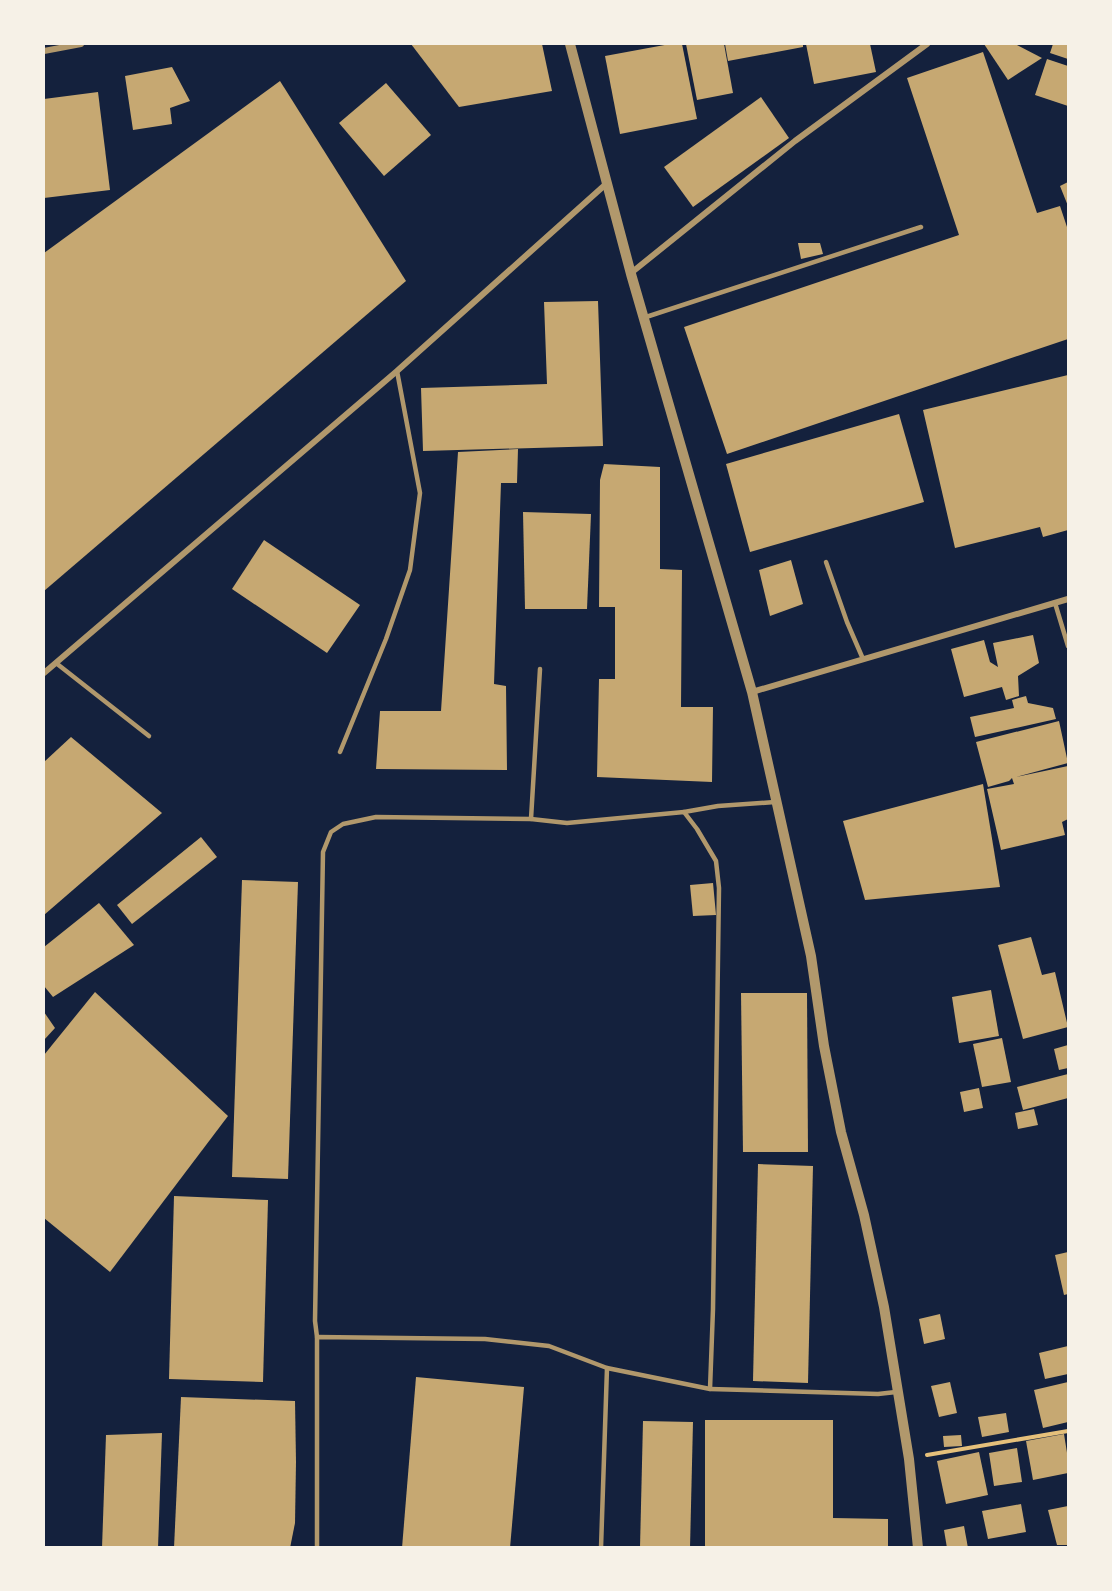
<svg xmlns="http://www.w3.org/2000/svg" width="1112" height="1591" font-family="Overpass,sans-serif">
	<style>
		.building { fill: #c6a872 }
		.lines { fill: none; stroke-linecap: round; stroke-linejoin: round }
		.path { stroke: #e5c07b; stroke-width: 4 }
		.service { stroke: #b1986c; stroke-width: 4.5 }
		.minor { stroke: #b1986c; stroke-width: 6 }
		.tertiary { stroke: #b1986c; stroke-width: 10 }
	</style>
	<rect width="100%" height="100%" fill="#14213d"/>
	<g class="building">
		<path d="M411 44H542L552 91 459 107Z"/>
		<path d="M670 44H682L697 119 620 134 605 56Z"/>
		<path d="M686 44H724L733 93 697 100Z"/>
		<path d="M725 44H803V47L728 61Z"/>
		<path d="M806 44H870L876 72 814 84Z"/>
		<path d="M984 44H1015L1042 58 1008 80Z"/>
		<path d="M1053 44H1068V59L1050 53Z"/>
		<path d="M983 52 1037 213 1060 206 1068 230V339L727 454 684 327 959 235 907 78Z"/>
		<path d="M1047 59 1068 66V106L1035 95Z"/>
		<path d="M172 67 190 101 170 108 172 124 133 130 125 76Z"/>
		<path d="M280 81 406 281 44 591V253Z"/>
		<path d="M386 83 431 135 384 176 339 123Z"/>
		<path d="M98 92 110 190 44 198V99Z"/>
		<path d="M761 97 789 138 693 207 664 167Z"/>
		<path d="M1068 182V206L1060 186Z"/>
		<path d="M798 243H820L823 254 801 259Z"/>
		<path d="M598 301 603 446 423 451 421 388 547 384 544 302Z"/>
		<path d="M1068 375V530L1043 537 1040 527 955 548 923 410Z"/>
		<path d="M899 414 924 502 750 552 726 464Z"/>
		<path d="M518 449 517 483H501L494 684 506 686 507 770 376 769 380 711H441L458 452Z"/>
		<path d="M604 464 660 467V569L682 570 681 707H713L712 782 597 777 599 679H615V607H599L600 480Z"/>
		<path d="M523 512 591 514 587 609H525Z"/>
		<path d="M264 540 360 605 327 653 232 589Z"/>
		<path d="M791 560 803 604 770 616 759 570Z"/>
		<path d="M1033 635 1039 663 1018 676 1019 696 1006 700 1002 687 964 697 951 649 984 640 990 662 998 667 993 643Z"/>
		<path d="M1026 696 1028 703 1053 708 1056 719 975 737 970 717 1014 708 1012 700Z"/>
		<path d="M1059 721 1068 763 1016 777 1068 766V819L1062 822 1065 835 1001 850 987 789 1014 784 1012 778 1009 781 988 787 976 742Z"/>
		<path d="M71 737 162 813 44 915V762Z"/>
		<path d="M983 784 1000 887 865 900 843 821Z"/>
		<path d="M201 837 217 857 132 924 117 905Z"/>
		<path d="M242 880 298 882 288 1179 232 1177Z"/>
		<path d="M713 883 716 915 693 916 690 885Z"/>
		<path d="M99 903 134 945 53 997 44 986V947Z"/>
		<path d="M1031 937 1042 975 1055 972 1068 1027 1023 1039 998 945Z"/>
		<path d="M991 990 999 1036 959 1043 952 997Z"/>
		<path d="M95 992 228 1116 110 1272 44 1218V1055Z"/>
		<path d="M741 993H807L808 1152H743Z"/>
		<path d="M44 1012 55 1028 44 1040Z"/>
		<path d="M1002 1038 1011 1082 982 1087 973 1044Z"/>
		<path d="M1068 1045V1068L1059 1070 1054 1049Z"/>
		<path d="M1068 1074V1098L1023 1110 1017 1087Z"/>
		<path d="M979 1088 983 1108 964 1112 960 1092Z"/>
		<path d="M1034 1109 1038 1125 1018 1129 1015 1113Z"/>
		<path d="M758 1164 813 1166 808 1383 753 1381Z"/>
		<path d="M174 1196 268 1200 263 1382 169 1379Z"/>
		<path d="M1068 1252V1294L1064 1295 1055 1255Z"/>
		<path d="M940 1314 945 1339 924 1344 919 1319Z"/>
		<path d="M1068 1346V1374L1045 1379 1039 1353Z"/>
		<path d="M416 1377 524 1387 510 1548H402Z"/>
		<path d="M950 1382 957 1413 939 1417 931 1386Z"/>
		<path d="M1068 1382V1422L1043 1428 1034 1390Z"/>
		<path d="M181 1397 295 1401 296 1462 295 1523 290 1548H174Z"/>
		<path d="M1006 1413 1009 1432 982 1437 978 1417Z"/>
		<path d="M705 1420H833V1518L888 1519V1548H705Z"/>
		<path d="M643 1421 693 1422 690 1548H640Z"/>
		<path d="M162 1433 158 1548H102L106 1435Z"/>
		<path d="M1064 1434 1068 1459V1473L1033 1480 1026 1441Z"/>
		<path d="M961 1435 962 1446 944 1447 943 1436Z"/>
		<path d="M1017 1448 1022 1482 994 1486 989 1453Z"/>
		<path d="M979 1452 988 1495 946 1504 937 1461Z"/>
		<path d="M1021 1504 1026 1532 988 1539 982 1511Z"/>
		<path d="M1068 1506V1545H1057L1048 1510Z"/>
		<path d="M964 1526 968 1548H947L944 1530Z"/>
	</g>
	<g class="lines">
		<path class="path" d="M927 1455 1068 1431"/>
		<g class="service">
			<path d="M643 318 921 227"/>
			<path d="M826 562 847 622 863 659"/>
			<path d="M1055 603 1068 646"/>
			<path d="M56 663 149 736"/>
			<path d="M340 752 386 639 410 570 420 493 397 371"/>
			<path d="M684 812 718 806 775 802"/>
			<path d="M531 819 540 669"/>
			<path d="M317 1337 315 1321 323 852 331 832 343 824 376 817 531 819 567 823 684 812 697 829 716 861 719 888 713 1309 710 1389 607 1368"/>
			<path d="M710 1389 878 1394 896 1392"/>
			<path d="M317 1548V1337L485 1339 549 1346 607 1368 601 1548"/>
		</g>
		<g class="minor">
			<path d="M44 51 81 44"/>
			<path d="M631 273 795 141 927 44"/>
			<path d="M44 673 397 371 606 184"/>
			<path d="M752 692 1068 599"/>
		</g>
		<path class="tertiary" d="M570 44 631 274 752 692 811 956 824 1046 841 1132 864 1215 884 1307 909 1459 918 1548"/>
	</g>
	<rect width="1112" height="1591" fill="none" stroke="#f6f1e7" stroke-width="90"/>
</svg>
